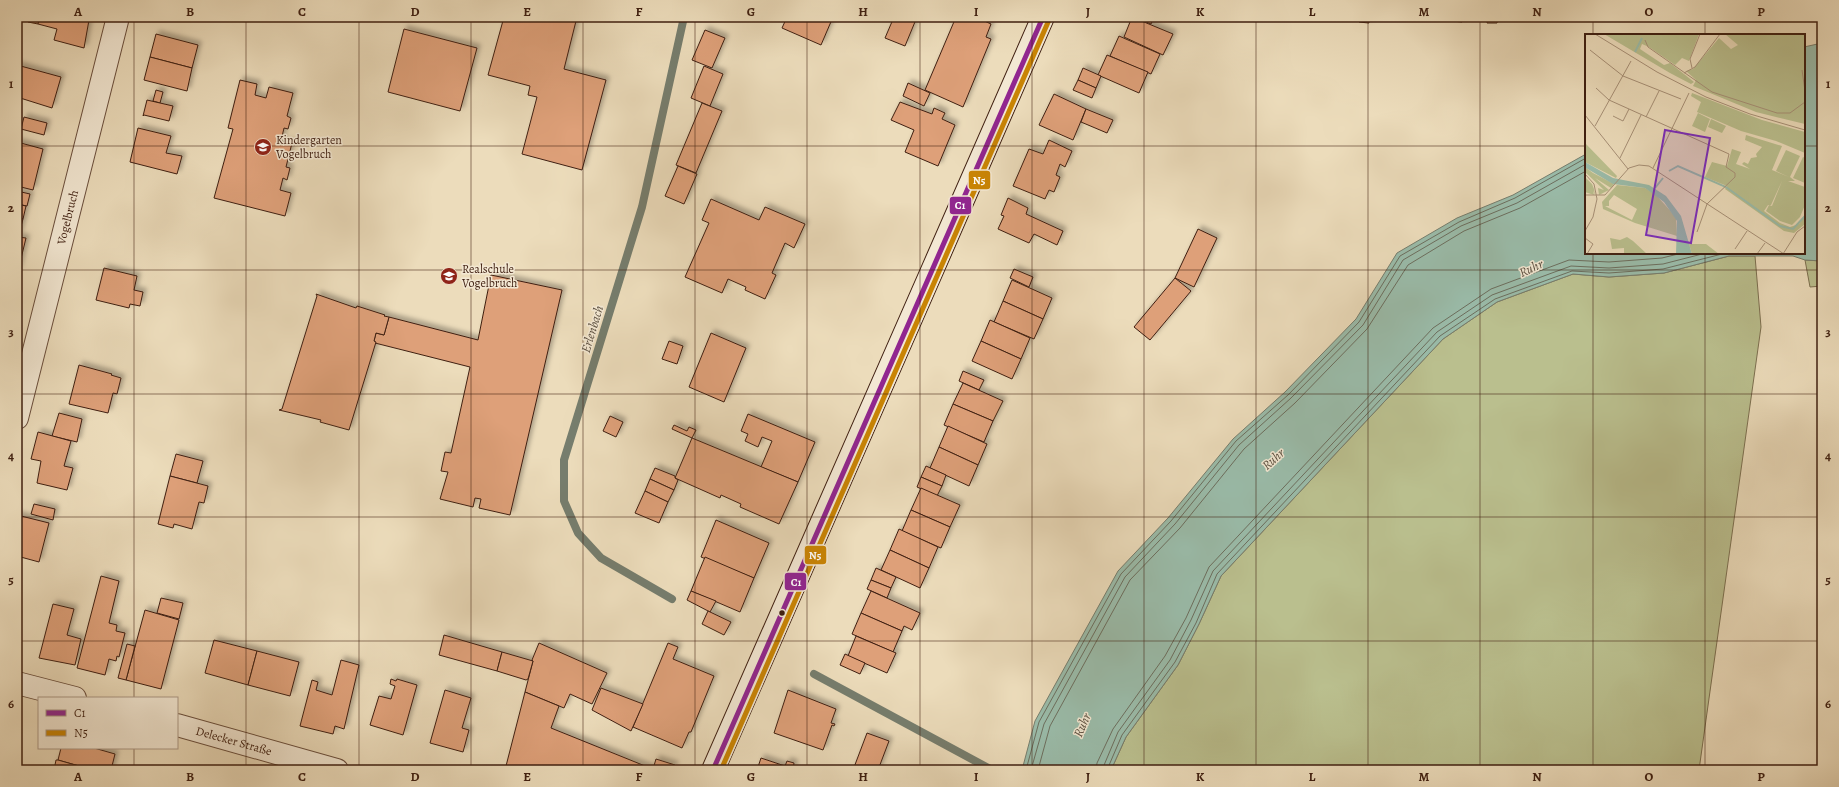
<svg xmlns="http://www.w3.org/2000/svg" width="1839" height="787" font-family="Alegreya,serif">
	<style>
		.green { fill: #babf8e; stroke: #7c6f50 }
		.water { fill: #9abcaa; stroke: #767d6d }
		.lines { fill: none; stroke-linecap: round; stroke-linejoin: round }
		.shore { stroke: #6c6e5e; stroke-width: 1 }
		.stream { stroke: #767d6d; stroke-width: 8 }
		.building { fill: #dea079; stroke: #3f1f11; filter: url(#shadow) }
		.street-casing { stroke: #6a4e3c; stroke-width: 24 }
		.secondary-casing { stroke: #3f1f11; stroke-width: 24 }
		.street { stroke: #f3e8d3; stroke-width: 22 }
		.secondary { stroke: #f3e8d3; stroke-width: 22 }
		.bus-1-casing { stroke: #f3e8d3; stroke-width: 8 }
		.bus-2-casing { stroke: #f3e8d3; stroke-width: 8 }
		.bus-1 { stroke: #91268f; stroke-width: 5 }
		.bus-2 { stroke: #c98404; stroke-width: 5 }
		.grid { fill: none; stroke: #3f1f11; stroke-width: 1; stroke-opacity: 0.55 }
		.bus-dot { fill: #3f1f11; stroke: #f3e8d3; stroke-width: 1.5 }
		.labels { text-anchor: middle; dominant-baseline: central; stroke-width: 3; stroke-linejoin: round; paint-order: stroke }
		.poi-label { font-size: 12px; fill: #3f1f11; stroke: #f3e8d3; text-anchor: start }
		.street-label { font-size: 12px; fill: #3f1f11; stroke: #f3e8d3 }
		.water-label { font-size: 13px; font-style: italic; fill: #5a4e3f; stroke: #f3e8d3 }
		.inset-river { fill: none; stroke: #9abcaa; stroke-width: 2 }
		.inset-road { fill: none; stroke: #a79077; stroke-width: 1 }
		.view { fill: #7b2cbf; fill-opacity: 0.15; stroke: #7b2cbf; stroke-width: 2 }
		.inset-edge { fill: none; stroke: #3f1f11; stroke-width: 2 }
		.line-badge { stroke: #f3e8d3; stroke-width: 1.5 }
		.badge-label { font-size: 11px; text-anchor: middle; font-weight: bold; fill: #fff }
		.neatline { fill: none; stroke: #3f1f11; stroke-width: 1.5 }
		.grid-label { font-size: 13px; text-anchor: middle; font-weight: bold; fill: #3f1f11 }
	</style>
	<defs>
		<filter id="shadow"><feDropShadow dx="3.5" dy="-3.5" stdDeviation="2" flood-color="#0004"/></filter>
	</defs>
	<rect width="100%" height="100%" fill="#ecdcbb"/>
	<filter id="stains"><feTurbulence type="fractalNoise" baseFrequency=".005" numOctaves="4"/><feColorMatrix values="0 0 0 0 .2 0 0 0 0 .09 0 0 0 0 .02 0 0 0 .5 -.17"/></filter>
	<radialGradient id="worn" r=".72"><stop offset=".6" stop-color="#630" stop-opacity="0"/><stop offset="1" stop-color="#630" stop-opacity=".3"/></radialGradient>
	<g class="green">
		<path d="M1729 256H1755L1761 327 1699 770H1111L1126 737 1178 665 1199 624 1221 576 1443 339 1497 302 1573 274 1609 277 1664 273Z"/>
		<path d="M1805 260 1822 261V286L1810 287Z"/>
	</g>
	<path class="water" d="M1822 43V261L1805 260 1793 256H1729L1664 273 1609 277 1573 274 1497 302 1443 339 1221 576 1199 624 1178 665 1126 737 1111 770H1022L1035 721 1118 571 1168 518 1233 439 1285 392 1356 319 1397 253 1457 218 1513 195 1586 154V253H1804V47Z"/>
	<g class="lines">
		<g class="shore">
			<path d="M1026 770 1039 722 1121 574 1171 521 1236 441 1288 395 1359 322 1400 256 1459 222 1515 198 1586 158"/>
			<path d="M1031 770 1044 724 1125 577 1175 524 1239 445 1291 398 1363 325 1403 260 1461 226 1517 203 1586 164"/>
			<path d="M1038 770 1050 726 1130 580 1180 528 1244 449 1295 403 1367 329 1408 265 1464 231 1520 208 1586 171"/>
			<path d="M1096 770 1097 763 1113 729 1165 656 1186 618 1209 567 1433 328 1491 289 1569 260 1609 262 1662 258 1682 253"/>
			<path d="M1102 770 1118 732 1170 660 1191 620 1213 571 1437 332 1492 295 1571 266 1609 268 1663 264 1706 253"/>
			<path d="M1107 770 1122 735 1175 662 1196 623 1217 574 1440 336 1495 299 1572 271 1609 273 1663 269 1726 253"/>
		</g>
		<g class="stream">
			<path d="M672 599 601 558 578 533 564 501V460L642 207 684 17"/>
			<path d="M814 674 992 770"/>
		</g>
	</g>
	<g class="building">
		<path d="M29 17H40L38 24 28 22Z"/>
		<path d="M40 17H79L89 20 84 48 54 40 57 29 38 24Z"/>
		<path d="M504 17H577L564 69 606 80 582 170 522 154 537 97 528 95 530 86 488 75Z"/>
		<path d="M787 17H833L821 45 782 28Z"/>
		<path d="M894 17H917L905 46 885 38Z"/>
		<path d="M956 17H976L991 24 986 37 991 39 963 107 925 90Z"/>
		<path d="M1132 17 1173 34 1163 55 1124 37Z"/>
		<path d="M1134 17H1154L1151 24Z"/>
		<path d="M1352 17H1369V23L1359 22V17Z"/>
		<path d="M1453 17H1462V22L1452 21Z"/>
		<path d="M1466 17H1498L1497 23H1487L1488 18Z"/>
		<path d="M404 29 477 48 460 111 388 92Z"/>
		<path d="M705 30 725 38 712 68 692 60Z"/>
		<path d="M156 34 198 45 192 68 150 57Z"/>
		<path d="M1119 36 1160 54 1151 74 1110 56Z"/>
		<path d="M1107 55 1148 72 1139 93 1098 75Z"/>
		<path d="M150 57 192 68 187 91 144 80Z"/>
		<path d="M17 65 61 77 52 108 17 97 20 80 17 79Z"/>
		<path d="M704 66 723 74 710 106 691 98Z"/>
		<path d="M1083 68 1101 76 1096 88 1078 80Z"/>
		<path d="M240 80 257 84 255 95 266 98 269 87 293 93 287 116 291 118 288 129 284 128 281 141 292 143 286 167 290 168 287 180 283 178 280 190 291 193 285 216 214 198 233 129 228 128Z"/>
		<path d="M1078 80 1096 88 1092 98 1073 90Z"/>
		<path d="M908 83 930 93 924 106 903 96Z"/>
		<path d="M156 90 163 92 160 103 153 101Z"/>
		<path d="M1054 94 1086 109 1073 140 1039 125Z"/>
		<path d="M147 100 173 106 169 121 144 115 143 116Z"/>
		<path d="M900 102 932 114 934 108 945 113 942 119 955 125 938 166 905 152 914 130 891 120Z"/>
		<path d="M702 103 722 111 696 173 676 165Z"/>
		<path d="M1086 109 1113 120 1107 133 1081 122Z"/>
		<path d="M24 117 47 123 44 135 21 129Z"/>
		<path d="M138 128 171 136 166 153 182 156 177 174 130 162Z"/>
		<path d="M1049 140 1072 151 1065 167 1060 164 1056 175 1060 177 1054 192 1049 190 1045 199 1013 186 1029 149 1043 154Z"/>
		<path d="M17 142 43 149 33 190 17 186Z"/>
		<path d="M678 166 697 174 684 204 665 196Z"/>
		<path d="M17 191 30 194 27 206 17 204Z"/>
		<path d="M1008 198 1028 208 1026 214 1063 231 1057 245 1034 234 1029 243 998 229 1004 216 1001 215Z"/>
		<path d="M711 199 759 220 765 207 805 224 794 248 785 243 772 273 776 275 765 299 745 290 746 287 728 279 722 293 685 277 709 223 702 220Z"/>
		<path d="M17 204 26 206 23 219 17 218Z"/>
		<path d="M17 218 23 219 18 237 26 238 18 271Z"/>
		<path d="M1198 229 1217 238 1194 287 1175 278Z"/>
		<path d="M104 268 137 276 134 290 143 292 140 306 130 304 129 308 96 300Z"/>
		<path d="M1014 269 1033 277 1029 287 1010 278Z"/>
		<path d="M491 275 562 290 510 515 479 508 481 499 475 498 473 507 440 499 448 472 441 471 445 452 451 453 470 367 375 343 374 341 376 333 384 335 389 317 478 340Z"/>
		<path d="M1175 278 1191 291 1150 340 1134 327Z"/>
		<path d="M1012 280 1052 298 1043 319 1003 301Z"/>
		<path d="M316 294 356 308 357 306 385 315 384 316 389 317 384 335 376 333 374 341 376 342 349 430 320 422 321 420 279 410 282 409 317 296Z"/>
		<path d="M1003 301 1043 319 1034 339 994 322Z"/>
		<path d="M990 320 1030 338 1021 359 981 341Z"/>
		<path d="M711 333 746 348 724 402 689 387Z"/>
		<path d="M669 341 683 346 677 364 662 359Z"/>
		<path d="M981 341 1021 359 1012 379 972 361Z"/>
		<path d="M79 365 112 374 111 375 121 378 117 394 113 393 108 413 69 404Z"/>
		<path d="M963 371 984 380 979 390 959 381Z"/>
		<path d="M963 383 1003 401 993 421 953 404Z"/>
		<path d="M953 404 993 421 984 442 944 425Z"/>
		<path d="M59 413 82 419 77 442 52 436Z"/>
		<path d="M748 414 815 442 798 482 761 467 772 441 762 437 758 447 745 441 748 434 741 431Z"/>
		<path d="M610 416 623 422 616 437 603 431Z"/>
		<path d="M674 425 687 431 689 427 696 430 692 438 672 429Z"/>
		<path d="M948 426 987 444 978 465 939 447Z"/>
		<path d="M38 432 71 441 64 466 73 468 67 490 37 483 41 461 31 459Z"/>
		<path d="M692 438 798 482 779 524 740 507 741 504 721 495 720 498 675 478Z"/>
		<path d="M939 447 978 465 969 486 930 468Z"/>
		<path d="M176 454 203 461 197 483 170 476Z"/>
		<path d="M926 466 946 475 942 486 921 477Z"/>
		<path d="M655 468 675 476V478L678 480 674 490 650 479Z"/>
		<path d="M170 476 208 486 204 503 199 502 192 529 174 524 173 528 158 524Z"/>
		<path d="M921 477 942 486 937 496 917 487Z"/>
		<path d="M650 479 674 490 668 502 645 491Z"/>
		<path d="M921 488 960 505 950 527 911 510Z"/>
		<path d="M645 491 668 502 659 523 635 513Z"/>
		<path d="M34 504 55 509 53 520 31 514Z"/>
		<path d="M911 510 950 527 941 548 902 531Z"/>
		<path d="M17 515 49 523 39 562 17 556Z"/>
		<path d="M716 520 769 543 754 578 701 557Z"/>
		<path d="M899 529 938 547 929 568 890 550Z"/>
		<path d="M890 550 929 568 920 588 881 570Z"/>
		<path d="M705 557 754 578 740 612 691 591Z"/>
		<path d="M876 568 896 577 891 588 871 580Z"/>
		<path d="M101 576 119 581 109 623 117 625 116 631 125 633 119 657 117 656 116 661 109 659 105 675 77 668Z"/>
		<path d="M871 580 891 588 887 598 867 589Z"/>
		<path d="M691 591 716 601 710 612 687 600Z"/>
		<path d="M871 591 920 613 912 630 904 626 902 631 861 613Z"/>
		<path d="M161 598 183 603 179 619 157 613Z"/>
		<path d="M53 604 74 609 67 635 81 639 75 665 39 658Z"/>
		<path d="M145 610 179 620 161 689 126 680Z"/>
		<path d="M708 611 731 622 724 635 702 624Z"/>
		<path d="M861 613 902 631 893 652 852 634Z"/>
		<path d="M444 635 502 652 497 671 439 655Z"/>
		<path d="M856 636 896 653 887 673 848 656Z"/>
		<path d="M214 640 257 651 248 685 205 673Z"/>
		<path d="M539 643 607 673 592 704 570 694 564 708 525 692 533 661 532 660Z"/>
		<path d="M668 643 678 647 673 659 714 676 691 732H689L682 748 633 727Z"/>
		<path d="M127 644 135 646 126 680 118 678Z"/>
		<path d="M257 651 299 662 290 696 248 685Z"/>
		<path d="M502 652 533 661 528 679 526 680 497 671Z"/>
		<path d="M845 654 865 663 860 674 840 665Z"/>
		<path d="M341 660 359 665 344 729 335 726 333 734 300 726 312 680 318 682 316 690 332 695Z"/>
		<path d="M391 679 396 681 397 679 417 685 403 735 370 725 379 696 391 699 395 686 390 684Z"/>
		<path d="M601 688 643 704 631 731 592 710Z"/>
		<path d="M445 690 471 698 462 728 469 730 463 752 430 743Z"/>
		<path d="M788 690 836 709 831 723 835 724 834 726 832 725 823 750 774 733Z"/>
		<path d="M525 692 559 706 551 728 655 770H522L506 766Z"/>
		<path d="M867 733 889 741 878 770H853Z"/>
		<path d="M61 748H94L115 754 111 770H93L58 760Z"/>
		<path d="M761 758 785 766 787 761 794 763 793 770H757Z"/>
		<path d="M656 759 675 765 672 770 653 769Z"/>
		<path d="M56 760H58L93 770H54Z"/>
	</g>
	<g class="lines">
		<g class="street-casing">
			<g id="street">
				<path id="s1" d="M17 418 118 17"/>
				<path d="M17 683 75 698"/>
				<path id="s2" d="M177 725 337 770"/>
			</g>
		</g>
		<g class="secondary-casing">
			<path id="secondary" d="M713 770C824 519 933 268 1043 17"/>
		</g>
		<use href="#street" class="street"/>
		<use href="#secondary" class="secondary"/>
		<g class="bus-1-casing">
			<path id="bus-1" d="M713 770 1043 17"/>
		</g>
		<g class="bus-2-casing">
			<path id="bus-2" d="M721 770 1049 20"/>
		</g>
		<use href="#bus-1" class="bus-1"/>
		<use href="#bus-2" class="bus-2"/>
	</g>
	<path class="grid" d="M134 17V698M246 17V770M359 17V770M471 17V770M583 17V770M695 17V770M807 17V770M920 17V770M1032 17V770M1144 17V770M1256 17V770M1368 17V770M1480 17V770M1593 17V35M1705 17V35M17 146H1586M1804 146H1822M1593 253V770M1705 253V770M17 270H1822M17 394H1822M17 517H1822M17 641H1822M134 748V770"/>
	<defs>
		<g id="school-disc" transform="scale(0.9)"><circle r="9.5" fill="#8f2418" stroke="#f3e8d3"/><path d="M0-5L7-2L0 1L-7-2ZM-4 1L0 2.5L4 1V4Q0 6-4 4Z" fill="#fff"/></g>
	</defs>
	<g fill-rule="evenodd">
		<use href="#school-disc" x="263" y="147"/>
		<use href="#school-disc" x="449" y="276"/>
	</g>
	<circle class="bus-dot" cx="782" cy="613" r="3.5"/>
	<g class="labels">
		<g class="poi-label">
			<text x="276" y="140">Kindergarten<tspan x="276" dy="14">Vogelbruch</tspan></text>
			<text x="462" y="269">Realschule<tspan x="462" dy="14">Vogelbruch</tspan></text>
		</g>
		<g class="street-label">
			<text stroke="none"><textPath href="#s1" startOffset="207">Vogelbruch</textPath></text>
			<text stroke="none"><textPath href="#s2" startOffset="59">Delecker Straße</textPath></text>
		</g>
		<g class="water-label">
			<text transform="translate(1531 268) rotate(-25)">Ruhr</text>
			<text transform="translate(592 329) rotate(-73)">Erlenbach</text>
			<text transform="translate(1273 459) rotate(-42)">Ruhr</text>
			<text transform="translate(1082 725) rotate(-67)">Ruhr</text>
		</g>
	</g>
	<g transform="translate(1585 34)">
		<rect width="220" height="220" fill="#ecdcbb"/>
		<path d="M19 0H114L104 27 97 24 90 31 64 13 57 10 55 15 79 31 85 29 109 48 106 50 85 39ZM140 0H220V90L171 78 108 52 111 46 101 37 108 35 134 4 146 15 153 11ZM107 59 177 86 220 98V119L191 107 156 97 112 78 116 68 106 62ZM113 79 125 85 120 98 107 92ZM126 85 141 92 137 99 123 93ZM161 101 197 112 187 136 204 143 191 137 201 116 215 122 205 143 210 147H203L220 153V171L215 183 207 191 195 187 181 177 184 171 187 172 197 147 186 171H183L179 177 195 189 205 193 214 190 220 181V190L209 199 199 197 178 182 140 155 142 152 120 143 127 128 142 132 147 115 156 118 151 130 165 135 157 130 159 128 163 130 166 124 172 123 171 120 177 113 160 106ZM0 109 32 142 31 144 0 128ZM218 123 220 124V149L208 144ZM0 133 8 139 29 150 26 154 10 144 24 156 14 161 13 154 19 156 0 138ZM0 143 7 150 9 155 10 161 8 157 9 161 0 158ZM32 151 60 154 71 161 91 183 92 202 50 189 18 175 17 168ZM29 161 52 175 47 186 20 172H24V167ZM42 203 48 207 62 220H39V214L27 215 25 204 35 206ZM104 210H121L134 220H107Z" fill="#babf8e" fill-rule="evenodd"/>
		<path d="M0 128 28 144 64 151 81 162 96 182 107 220H91L92 187 79 168 60 154 28 150 1 134Z" fill="#9abcaa"/>
		<path class="inset-river" d="M50 18 57 4M84 137 93 132 141 153 195 192 208 195 220 182M70 154 78 144"/>
		<path class="inset-road" d="M10 0 72 38 121 63 165 80 220 96M60 6 63 13 127 58 192 79H205L220 68M5 16 38 42 96 65M107 34 105 25 115 0M217 36 220 57M99 39 110 33 135 0M11 54 24 66 144 120 141 133 150 139V143L122 170 112 198M0 81 43 135M28 82 38 87 44 75M61 83 74 57M10 92 46 27M35 124 56 81M68 134 104 59M0 140 9 150 12 165 8 183 0 197M0 161H20L44 134 54 131 64 132 199 220M0 204 8 210 2 220M150 215 162 197M172 220 180 209M198 220 212 198 220 192"/>
		<path class="view" d="M80 96 125 104 106 209 61 201Z"/>
		<rect width="220" height="220" class="inset-edge"/>
	</g>
	<g class="line-badge">
		<rect x="968" y="170" width="23" height="20" rx="4" fill="#c98404"/>
		<rect x="949" y="196" width="23" height="19" rx="4" fill="#91268f"/>
		<rect x="804" y="545" width="23" height="20" rx="4" fill="#c98404"/>
		<rect x="784" y="572" width="23" height="19" rx="4" fill="#91268f"/>
	</g>
	<g class="badge-label">
		<text x="979" y="184">N5</text>
		<text x="960" y="209">C1</text>
		<text x="815" y="559">N5</text>
		<text x="796" y="586">C1</text>
	</g>
	<rect width="1839" height="787" fill="none" stroke="#ecdcbb" stroke-width="44"/>
	<rect x="38" y="697" width="140" height="52" fill="#f3e8d3" stroke="#ab9885"/>
	<rect x="46" y="710" width="20" height="6" fill="#91268f" stroke="#ab9885"/>
	<text x="74" y="717" font-size="12" fill="#3f1f11">C1</text>
	<rect x="46" y="730" width="20" height="6" fill="#c98404" stroke="#ab9885"/>
	<text x="74" y="737" font-size="12" fill="#3f1f11">N5</text>
	<rect x="22" y="22" width="1795" height="743" class="neatline"/>
	<g class="grid-label">
		<text x="78" y="16">A</text>
		<text x="190" y="16">B</text>
		<text x="302" y="16">C</text>
		<text x="415" y="16">D</text>
		<text x="527" y="16">E</text>
		<text x="639" y="16">F</text>
		<text x="751" y="16">G</text>
		<text x="863" y="16">H</text>
		<text x="976" y="16">I</text>
		<text x="1088" y="16">J</text>
		<text x="1200" y="16">K</text>
		<text x="1312" y="16">L</text>
		<text x="1424" y="16">M</text>
		<text x="1537" y="16">N</text>
		<text x="1649" y="16">O</text>
		<text x="1761" y="16">P</text>
		<text x="11" y="88">1</text>
		<text x="1828" y="88">1</text>
		<text x="11" y="212">2</text>
		<text x="1828" y="212">2</text>
		<text x="11" y="336">3</text>
		<text x="1828" y="336">3</text>
		<text x="11" y="460">4</text>
		<text x="1828" y="460">4</text>
		<text x="11" y="584">5</text>
		<text x="1828" y="584">5</text>
		<text x="11" y="708">6</text>
		<text x="1828" y="708">6</text>
		<text x="78" y="781">A</text>
		<text x="190" y="781">B</text>
		<text x="302" y="781">C</text>
		<text x="415" y="781">D</text>
		<text x="527" y="781">E</text>
		<text x="639" y="781">F</text>
		<text x="751" y="781">G</text>
		<text x="863" y="781">H</text>
		<text x="976" y="781">I</text>
		<text x="1088" y="781">J</text>
		<text x="1200" y="781">K</text>
		<text x="1312" y="781">L</text>
		<text x="1424" y="781">M</text>
		<text x="1537" y="781">N</text>
		<text x="1649" y="781">O</text>
		<text x="1761" y="781">P</text>
	</g>
	<rect width="100%" height="100%" filter="url(#stains)"/>
	<rect width="100%" height="100%" fill="url(#worn)"/>
</svg>
